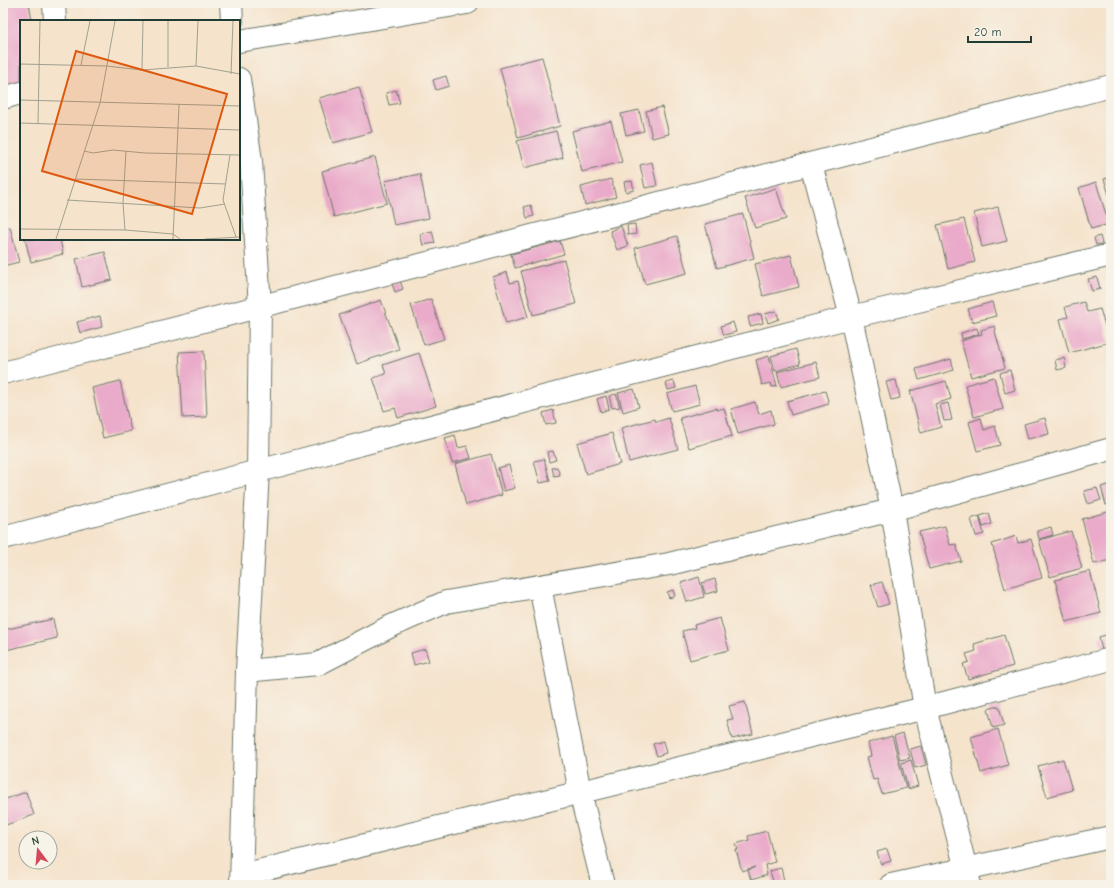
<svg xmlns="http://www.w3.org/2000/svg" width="1114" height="888" font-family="'Comic Neue',sans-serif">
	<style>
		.building { fill: #eaabca }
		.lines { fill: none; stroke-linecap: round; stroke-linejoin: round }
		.minor-casing { stroke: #6a7769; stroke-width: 24 }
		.minor { stroke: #fff; stroke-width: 22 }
		.inset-road { fill: none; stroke: #9fa18f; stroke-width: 1 }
		.view { fill: #de580e; fill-opacity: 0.15; stroke: #de580e; stroke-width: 2 }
		.inset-edge { fill: none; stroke: #1f3d34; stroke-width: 2 }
	</style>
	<rect width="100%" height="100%" fill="#f7f3e8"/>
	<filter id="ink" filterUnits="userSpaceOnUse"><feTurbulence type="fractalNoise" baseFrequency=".025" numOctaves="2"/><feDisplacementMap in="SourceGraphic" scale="8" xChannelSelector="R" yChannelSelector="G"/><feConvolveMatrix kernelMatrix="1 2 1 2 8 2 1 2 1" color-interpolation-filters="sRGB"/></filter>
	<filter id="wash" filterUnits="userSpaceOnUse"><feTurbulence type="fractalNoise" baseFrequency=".012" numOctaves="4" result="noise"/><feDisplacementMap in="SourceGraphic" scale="16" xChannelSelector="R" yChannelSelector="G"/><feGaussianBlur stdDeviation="0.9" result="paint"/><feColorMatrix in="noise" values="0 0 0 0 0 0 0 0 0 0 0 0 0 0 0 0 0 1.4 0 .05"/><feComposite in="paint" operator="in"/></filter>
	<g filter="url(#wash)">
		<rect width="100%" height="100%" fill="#f5e3cc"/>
		<g id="blocks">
			<g class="building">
				<path d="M3 3H29L32 21H21V91L3 93Z"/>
				<path d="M542 57 560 126 518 138 500 68Z"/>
				<path d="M446 76 449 86 436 90 433 80Z"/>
				<path d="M359 87 372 132 333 143 319 98Z"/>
				<path d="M396 90 400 103 389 105 386 93Z"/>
				<path d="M662 107 669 134 652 138 646 111Z"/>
				<path d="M639 110 644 131 626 135 621 114Z"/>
				<path d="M611 121 622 162 582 172 572 131Z"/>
				<path d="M556 131 563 158 524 168 517 141Z"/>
				<path d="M375 157 387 203 334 217 322 171Z"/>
				<path d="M652 162 657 186 645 188 640 165Z"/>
				<path d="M420 174 429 218 394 225 385 181Z"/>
				<path d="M1111 177V201L1104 179Z"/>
				<path d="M611 179 616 197 585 205 581 187Z"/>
				<path d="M632 181 634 190 626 192 624 182Z"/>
				<path d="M1096 182 1109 224 1091 229 1079 188Z"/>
				<path d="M776 188 786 219 755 228 745 198Z"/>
				<path d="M531 205 534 216 527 218 524 207Z"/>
				<path d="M998 207 1007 241 982 247 974 213Z"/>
				<path d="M743 214 754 258 717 268 705 224Z"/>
				<path d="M964 219 975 262 948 269 937 225Z"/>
				<path d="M635 224 636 234 628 235 627 225Z"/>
				<path d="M621 226 628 246 617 250 610 231Z"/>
				<path d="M10 227 19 262 3 266V228Z"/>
				<path d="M432 231 435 243 423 245 420 234Z"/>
				<path d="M677 236 687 273 645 284 635 248Z"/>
				<path d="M1100 236 1102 244 1096 245 1094 238Z"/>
				<path d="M25 239H60L63 254 31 262Z"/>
				<path d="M560 241 564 254 515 268 511 254Z"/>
				<path d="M105 252 112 280 82 287 76 259Z"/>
				<path d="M791 255 799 287 763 296 755 264Z"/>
				<path d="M564 260 576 304 533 315 521 271Z"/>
				<path d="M507 272 510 283 518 281 528 317 506 323 493 277Z"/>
				<path d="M1097 277 1100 289 1092 291 1088 279Z"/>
				<path d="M400 281 403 289 395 292 392 284Z"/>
				<path d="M431 299 444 339 424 345 411 305Z"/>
				<path d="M381 300 399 349 357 364 339 315Z"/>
				<path d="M992 302 996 316 972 322 968 309Z"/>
				<path d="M1084 302 1087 312 1100 309 1110 342 1069 353 1060 319 1068 317 1065 307Z"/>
				<path d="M776 311 779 319 768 323 765 314Z"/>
				<path d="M761 314 763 323 750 326 748 317Z"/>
				<path d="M100 316 102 327 80 333 77 322Z"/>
				<path d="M733 322 736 332 724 335 721 326Z"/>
				<path d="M995 326 996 330 995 331 1005 368 971 377 961 341 982 334 981 330Z"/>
				<path d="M977 328 979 334 962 339 961 333Z"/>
				<path d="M796 349 800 364 775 371 771 356Z"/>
				<path d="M204 351 207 417 183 418 179 352Z"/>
				<path d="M419 353 436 406 398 418 395 408 384 411 373 378 386 374 383 365Z"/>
				<path d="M769 356 777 386 772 387 771 383 762 385 756 360Z"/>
				<path d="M1064 358 1066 368 1057 370 1055 360Z"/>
				<path d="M951 359 954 370 919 380 916 369Z"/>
				<path d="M816 362 820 377 781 387 777 372Z"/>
				<path d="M1010 370 1015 390 1005 393 1000 373Z"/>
				<path d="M994 377 1003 409 974 417 965 385Z"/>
				<path d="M896 380 900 398 891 400 886 382Z"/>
				<path d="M120 381 131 431 103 438 92 388Z"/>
				<path d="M674 381 676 388 668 390 666 383Z"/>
				<path d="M946 381 951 399 935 404 941 427 921 433 910 391Z"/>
				<path d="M695 386 700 404 672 411 667 394Z"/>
				<path d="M634 389 639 407 623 412 618 393Z"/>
				<path d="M825 391 829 404 791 415 787 401Z"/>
				<path d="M616 394 620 407 612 408 609 396Z"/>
				<path d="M606 396 609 409 601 412 597 399Z"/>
				<path d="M755 402 759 414 771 410 774 424 738 434 731 409Z"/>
				<path d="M948 403 952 420 944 421 940 405Z"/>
				<path d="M716 408 717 410 724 408 732 436 689 448 680 418Z"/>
				<path d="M553 410 556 423 546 425 543 413Z"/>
				<path d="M669 418 678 449 629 462 621 428 655 419 656 422Z"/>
				<path d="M981 418 984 430 995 426 1000 445 977 451 969 422Z"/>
				<path d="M1045 418 1049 434 1028 439 1024 424Z"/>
				<path d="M612 433 620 464 586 474 577 443Z"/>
				<path d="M455 435 458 448 467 446 471 458 452 463 445 438Z"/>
				<path d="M553 451 556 460 549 462 547 452Z"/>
				<path d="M491 454 502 495 466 505 455 464Z"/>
				<path d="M544 459 550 481 540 483 534 461Z"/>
				<path d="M509 465 515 488 504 491 498 468Z"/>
				<path d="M557 467 560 475 554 476 552 468Z"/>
				<path d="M1111 484V504L1106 505 1101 487Z"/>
				<path d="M1097 488 1101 500 1088 504 1084 491Z"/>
				<path d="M1111 511V560L1094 564 1082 519Z"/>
				<path d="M989 513 992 524 983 527 980 516Z"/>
				<path d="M979 516 984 534 976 536 971 519Z"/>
				<path d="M945 526 950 545 956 544 961 561 929 569 919 532Z"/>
				<path d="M1051 527 1053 535 1039 539 1037 531Z"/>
				<path d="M1071 531 1082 568 1050 577 1039 540Z"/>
				<path d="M1016 536 1018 543 1031 539 1042 578 1005 589 992 544Z"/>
				<path d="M1090 571 1101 613 1066 622 1055 580Z"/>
				<path d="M699 577 704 597 687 602 681 583Z"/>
				<path d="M715 579 718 591 705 594 702 583Z"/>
				<path d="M882 582 889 604 878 607 871 585Z"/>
				<path d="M673 590 675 596 669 598 667 592Z"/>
				<path d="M720 618 729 650 690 660 682 631 695 628 694 625Z"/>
				<path d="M53 619 57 638 6 650 3 638V630Z"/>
				<path d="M1109 634 1111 647 1102 650 1099 637Z"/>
				<path d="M1004 635 1013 666 968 679 963 664 969 662 966 654 976 651 974 644Z"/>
				<path d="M425 649 429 661 414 665 411 653Z"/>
				<path d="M745 702 753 734 732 739 727 720 733 719 729 706Z"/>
				<path d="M999 706 1004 725 993 728 988 709Z"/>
				<path d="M998 729 1008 765 981 773 971 737Z"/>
				<path d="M903 733 910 758 900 760 894 736Z"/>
				<path d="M892 736 906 788 882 794 877 779 873 780 867 757 871 756 868 743Z"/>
				<path d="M663 741 666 753 657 756 653 744Z"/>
				<path d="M921 746 926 765 915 768 910 749Z"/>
				<path d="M1063 759 1072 790 1047 797 1038 766Z"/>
				<path d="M911 760 918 786 908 789 901 763Z"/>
				<path d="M26 792 34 815 3 826V800Z"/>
				<path d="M767 831 775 862 765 865 767 875 751 880 748 870 755 867 742 871 736 850H738L736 844 749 840 748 836Z"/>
				<path d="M887 849 891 861 881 864 877 852Z"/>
				<path d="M781 868 785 885H774L770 871Z"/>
			</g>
		</g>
	</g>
	<g filter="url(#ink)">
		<use href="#blocks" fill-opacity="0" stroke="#6a7769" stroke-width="1"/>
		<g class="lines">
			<g class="minor-casing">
				<g id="minor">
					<path d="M54 3 55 21"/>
					<path d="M231 3 232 21"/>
					<path d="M239 41 467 3"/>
					<path d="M239 79 251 161 260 307 258 471 247 671 241 885"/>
					<path d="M3 98 21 93"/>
					<path d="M811 164 851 317 892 510 925 708 970 885"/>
					<path d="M3 373 1111 86"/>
					<path d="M3 538 258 471 851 317 1111 255"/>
					<path d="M540 586 580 792 603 885"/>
					<path d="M247 671 318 664 389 627 446 602 669 564 892 510 1111 449"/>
					<path d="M242 875 925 708 1111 659"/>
					<path d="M891 885 1111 837"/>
				</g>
			</g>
			<use href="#minor" class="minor"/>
		</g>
	</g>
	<g transform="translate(20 20)">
		<rect width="220" height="220" fill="#f5e3cc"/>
		<path class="inset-road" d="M0 44 86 46 122 50 176 46 220 54M61 45 70 1M176 46 178 1M148 47V1M122 50 123 1M211 54 213 1M0 80 220 86M0 103 220 110M18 104 20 1M64 131 73 133 93 130 125 133 220 135M210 135 203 180 216 217M55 159 206 164M47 180 180 188 205 184M0 209 105 210 153 214 160 219M105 210 103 183 106 131M36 219 80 83 95 1M153 219 159 85M185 219 220 217"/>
		<path class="view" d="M56 31 207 74 172 194 22 151Z"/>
		<rect width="220" height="220" class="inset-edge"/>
	</g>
	<rect width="1114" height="888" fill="none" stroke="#f7f3e8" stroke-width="16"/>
	<g transform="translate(38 850) rotate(344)"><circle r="19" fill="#f7f3e8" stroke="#a1aaa0"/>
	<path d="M0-3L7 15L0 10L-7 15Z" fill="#d1495b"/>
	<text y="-6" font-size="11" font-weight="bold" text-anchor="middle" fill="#1f3d34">N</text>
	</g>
	<path d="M968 36v6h63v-6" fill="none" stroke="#1f3d34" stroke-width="2"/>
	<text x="974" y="36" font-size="12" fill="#1f3d34" stroke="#f7f3e8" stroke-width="3" paint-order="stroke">20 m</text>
</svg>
